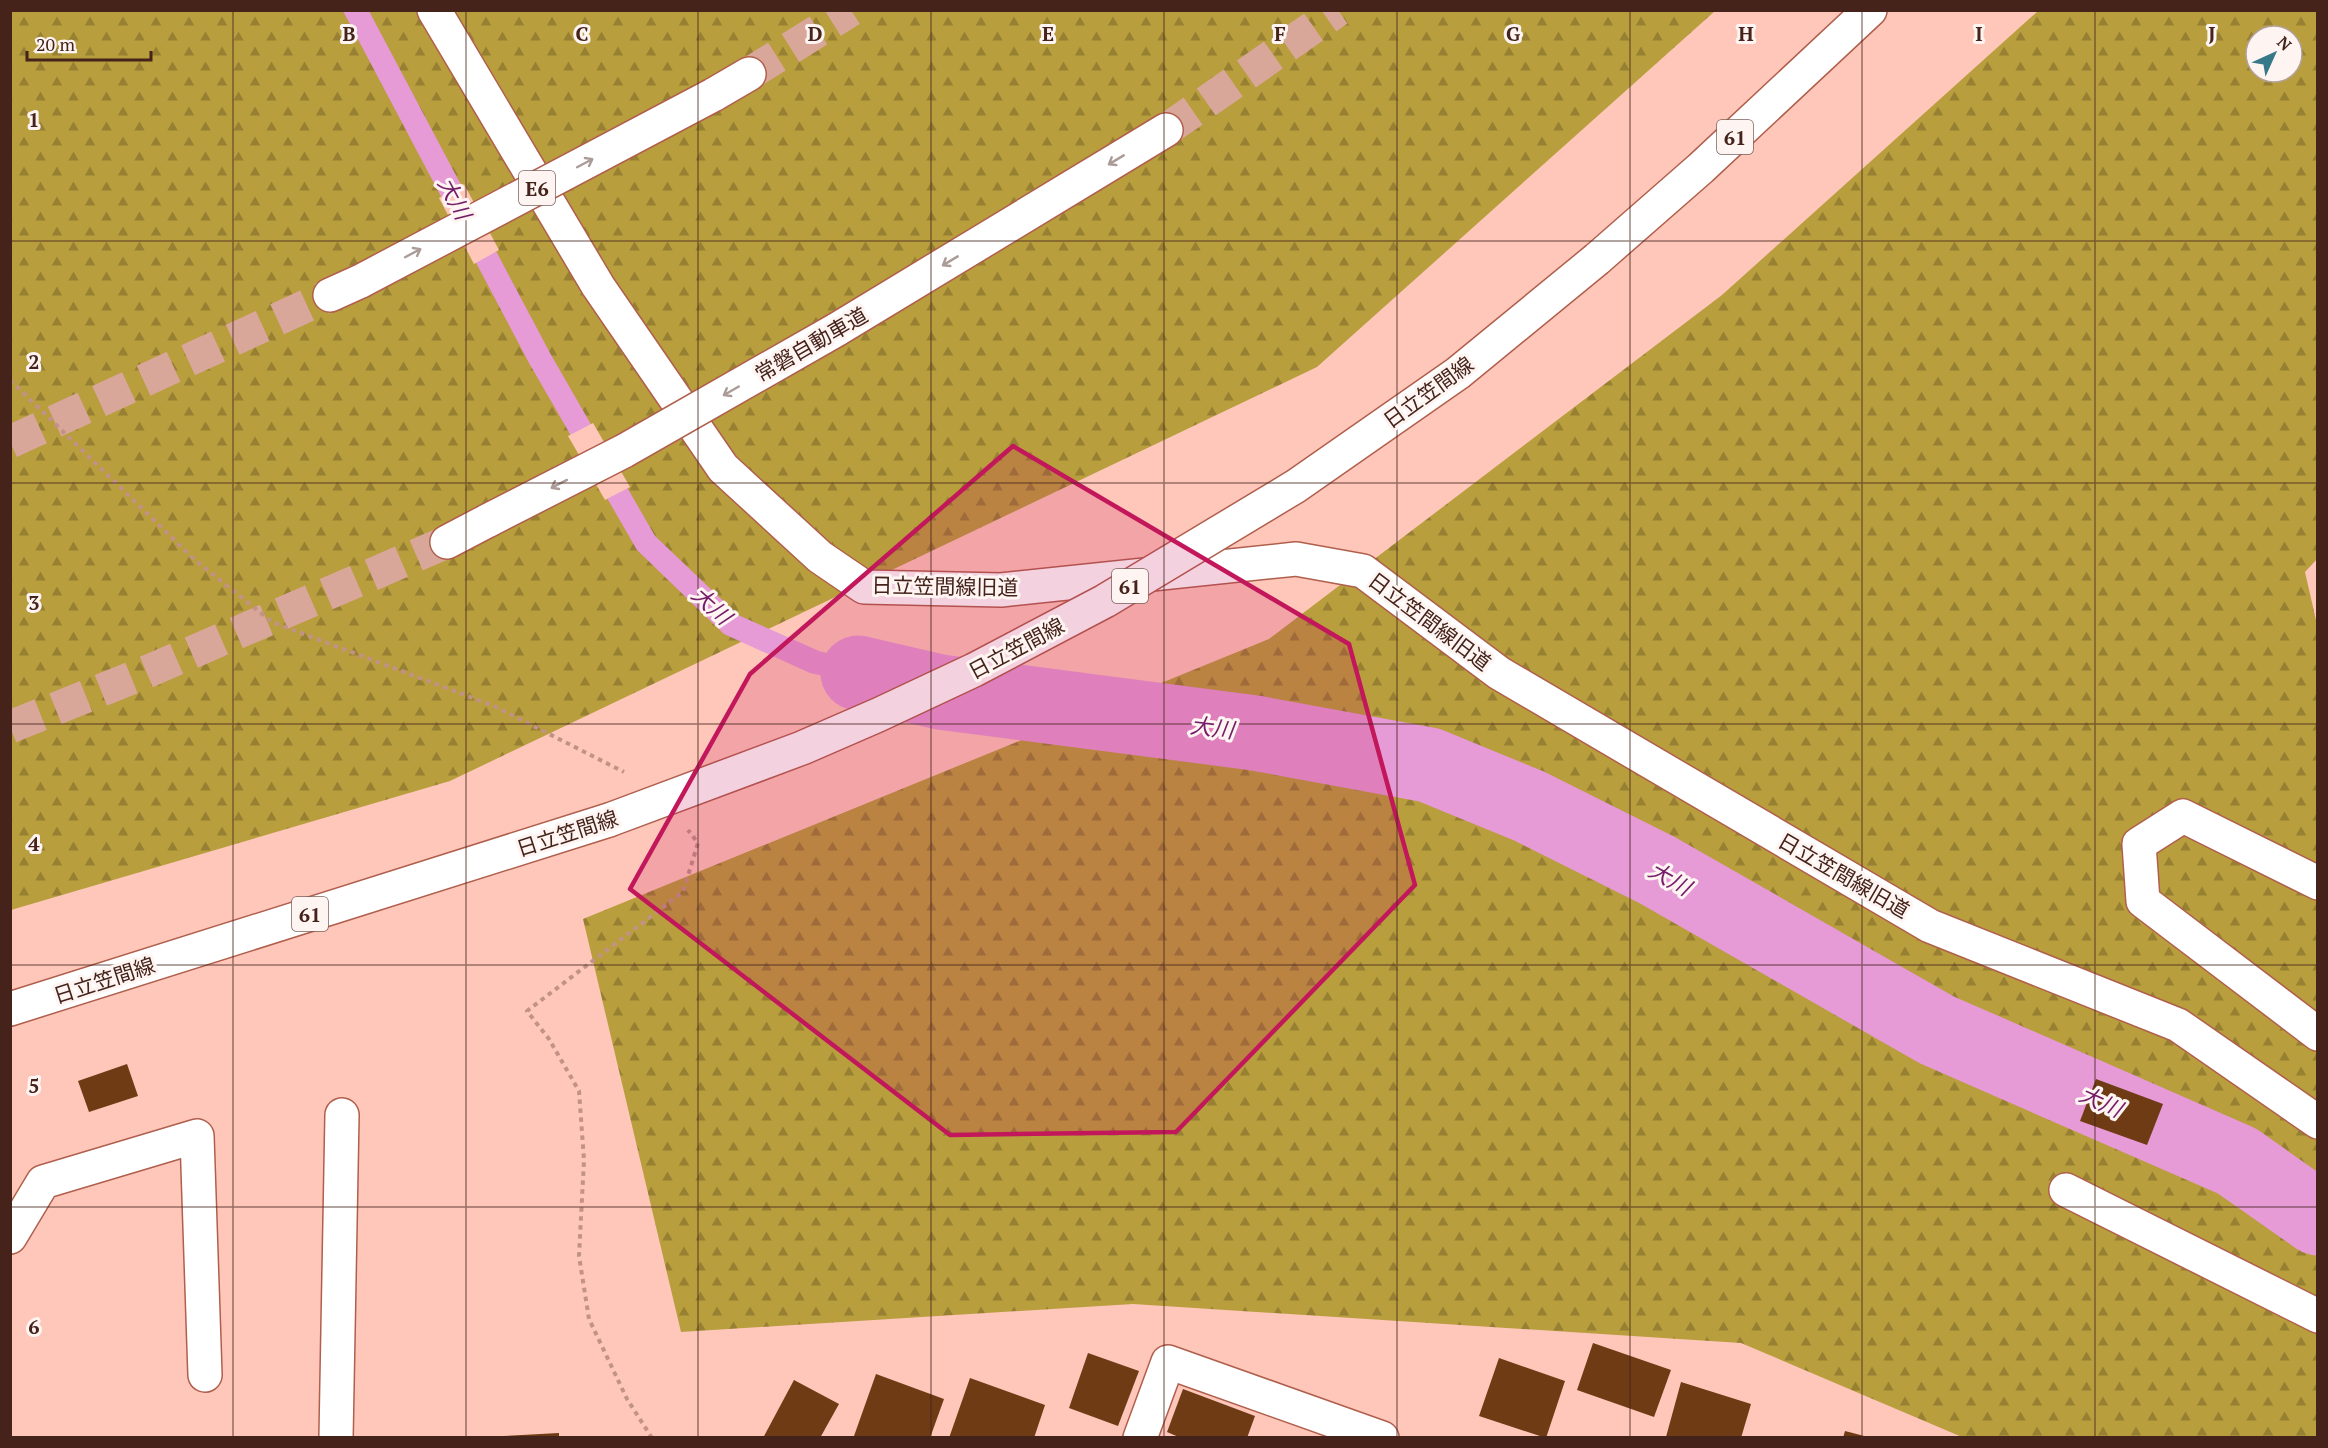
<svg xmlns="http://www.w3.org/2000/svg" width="2328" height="1448" font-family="'PT Serif','Noto Sans JP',serif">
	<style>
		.forest { fill: url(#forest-firs); fill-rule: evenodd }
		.water { fill: #e69ad6 }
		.pier { fill: #fec7ba }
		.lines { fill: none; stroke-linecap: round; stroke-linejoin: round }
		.river { stroke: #e69ad6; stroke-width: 75 }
		.building { fill: #6e3b14 }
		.motorway-tunnel { stroke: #d9a69a; stroke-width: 33; stroke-dasharray: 33 16; stroke-linecap: butt }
		.minor-casing { stroke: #b05f4c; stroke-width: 36 }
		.primary-casing { stroke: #b05f4c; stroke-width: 36 }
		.motorway-casing { stroke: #b05f4c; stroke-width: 36 }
		.path { stroke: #c29287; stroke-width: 4; stroke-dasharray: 4.5 4.5; stroke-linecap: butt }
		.minor { stroke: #fff; stroke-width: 33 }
		.primary { stroke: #fff; stroke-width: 33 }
		.motorway { stroke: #fff; stroke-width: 33 }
		.primary-bridge-casing { stroke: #b05f4c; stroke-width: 36; stroke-linecap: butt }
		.motorway-bridge-casing { stroke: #b05f4c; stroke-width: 36; stroke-linecap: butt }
		.primary-bridge { stroke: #fff; stroke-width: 33 }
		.motorway-bridge { stroke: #fff; stroke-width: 33 }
		.oneway { stroke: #ab9c98 }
		.marked { fill: #c2185b; fill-opacity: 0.2; stroke: #c2185b; stroke-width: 4.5; stroke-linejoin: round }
		.grid { fill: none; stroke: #45231b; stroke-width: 1.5; stroke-opacity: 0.55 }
		.labels { text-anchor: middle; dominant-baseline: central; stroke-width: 6; stroke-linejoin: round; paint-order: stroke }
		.shield { fill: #fef5f2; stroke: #7c625c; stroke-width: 1.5 }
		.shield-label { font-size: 20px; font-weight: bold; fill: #45231b }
		.street-label { font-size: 21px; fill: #45231b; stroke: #fef5f2 }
		.water-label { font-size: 22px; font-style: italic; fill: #741c68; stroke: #fef5f2 }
		.grid-label { font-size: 20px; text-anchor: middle; font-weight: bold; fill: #45231b; stroke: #fef5f2; stroke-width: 6; stroke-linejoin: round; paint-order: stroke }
	</style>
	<defs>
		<pattern id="forest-firs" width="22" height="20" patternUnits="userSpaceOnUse" patternTransform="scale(1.5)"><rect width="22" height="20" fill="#b89e3d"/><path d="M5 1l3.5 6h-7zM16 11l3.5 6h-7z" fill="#978032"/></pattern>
	</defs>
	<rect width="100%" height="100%" fill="#fec7ba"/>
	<g class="forest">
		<path d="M11 11H1715L1317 367 450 781 11 910Z"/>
		<path d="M2038 11H2317L2318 558 2305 572 2318 629 2317 1437H1962L1741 1343 1133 1304 681 1332 583 919 1269 639 1722 295ZM2256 36H2292V72H2256Z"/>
	</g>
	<path class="water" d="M343 11H369L550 353 655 536 738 615 819 651 950 685 933 700 810 673 724 634 637 550 529 363Z"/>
	<g class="pier">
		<path d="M464 184 499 250 474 264 439 198Z"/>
		<path d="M593 423 630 487 605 500 568 436Z"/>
		<path d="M873 662 950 682 933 703 830 681Z"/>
	</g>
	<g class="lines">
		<path class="river" d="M858 673 940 692 1255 733 1429 765 1529 806 1657 870 1937 1030 2237 1161 2318 1218"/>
	</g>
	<g class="building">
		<path d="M127 1064 138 1096 89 1112 78 1081Z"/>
		<path d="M2096 1079 2163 1104 2147 1145 2080 1121Z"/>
		<path d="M1593 1343 1671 1370 1654 1417 1577 1390Z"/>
		<path d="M1088 1353 1139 1371 1118 1426 1069 1408Z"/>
		<path d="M1499 1358 1565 1381 1546 1438 1479 1416Z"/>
		<path d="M876 1374 944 1399 930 1438 854 1436Z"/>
		<path d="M970 1378 1045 1405 1034 1438H949Z"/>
		<path d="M794 1380 839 1404 820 1438H763Z"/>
		<path d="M1681 1382 1751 1404 1741 1438 1666 1437Z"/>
		<path d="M1183 1389 1255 1416 1247 1438H1181L1167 1432Z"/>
		<path d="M1845 1431 1868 1437V1438H1843Z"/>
		<path d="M559 1433V1438H503V1436Z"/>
	</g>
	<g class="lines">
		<g class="motorway-tunnel">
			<path d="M749 74 851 10"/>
			<path d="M1166 130 1338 10"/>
			<path d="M10 442 330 295"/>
			<path d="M10 727 144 673 447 542"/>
		</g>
		<g class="minor-casing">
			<g id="minor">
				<path d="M434 10 598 286 723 468 820 557 864 587 1001 590 1296 559 1363 571 1499 673 1930 926 2178 1025 2318 1122"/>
				<path d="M2318 883 2183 816 2139 844 2143 901 2318 1034"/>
				<path d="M2066 1190 2318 1316"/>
				<path d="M10 1237 43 1182 197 1136 205 1375"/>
				<path d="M336 1438 342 1115"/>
				<path d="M1140 1438 1168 1362 1382 1438"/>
			</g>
		</g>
		<g class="primary-casing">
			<g id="primary">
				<path d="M1597 259 1701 168 1870 10"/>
				<path d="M10 1009 609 820"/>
			</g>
		</g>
		<g class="motorway-casing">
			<g id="motorway">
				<path d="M713 95 749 74"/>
				<path d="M330 295 361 281"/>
				<path d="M836 330 1166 130"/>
				<path d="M447 542 489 520"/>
			</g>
		</g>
		<g class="path">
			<path d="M10 380 195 560 272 622 494 706 624 772"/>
			<path d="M652 1438 627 1399 589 1319 579 1256 584 1160 579 1091 549 1039 527 1011 683 892 698 843 688 830"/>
		</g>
		<use href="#minor" class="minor"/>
		<use href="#primary" class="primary"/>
		<use href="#motorway" class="motorway"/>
		<g class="primary-bridge-casing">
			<path id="primary-bridge" d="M609 820 802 748 878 715 974 670 1105 601 1296 486 1458 373 1597 259"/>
		</g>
		<g class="motorway-bridge-casing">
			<g id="motorway-bridge">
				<path d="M361 281 713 95"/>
				<path d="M489 520 624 451 836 330"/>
			</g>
		</g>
		<use href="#primary-bridge" class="primary-bridge"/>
		<use href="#motorway-bridge" class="motorway-bridge"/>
	</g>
	<defs><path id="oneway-shaft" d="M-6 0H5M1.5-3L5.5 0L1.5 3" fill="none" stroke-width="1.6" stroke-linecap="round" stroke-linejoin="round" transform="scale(1.5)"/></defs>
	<g class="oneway">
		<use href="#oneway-shaft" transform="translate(1116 160) rotate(149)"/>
		<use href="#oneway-shaft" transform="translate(585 163) rotate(-28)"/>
		<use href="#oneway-shaft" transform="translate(413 253) rotate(-28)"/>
		<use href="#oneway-shaft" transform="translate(950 261) rotate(149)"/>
		<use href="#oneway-shaft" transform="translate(731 391) rotate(150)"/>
		<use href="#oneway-shaft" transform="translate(559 484) rotate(153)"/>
	</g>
	<path class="marked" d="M1013 446 1349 644 1415 885 1176 1132 950 1135 630 889 750 674Z"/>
	<path class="grid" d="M233 10V1438M466 10V1438M698 10V1438M931 10V1438M1164 10V1438M1397 10V1438M1630 10V1438M1862 10V1438M2095 10V1438M10 241H2318M10 483H2318M10 724H2318M10 965H2318M10 1207H2318"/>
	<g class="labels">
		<g class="shield">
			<rect x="1717" y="120" width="36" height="34" rx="4.5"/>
			<rect x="519" y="171" width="36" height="34" rx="4.5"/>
			<rect x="1112" y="569" width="36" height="34" rx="4.5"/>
			<rect x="292" y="897" width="36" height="34" rx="4.5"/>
		</g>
		<g class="shield-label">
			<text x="1735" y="137">61</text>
			<text x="537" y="188">E6</text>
			<text x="1130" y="586">61</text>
			<text x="310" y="914">61</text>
		</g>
		<g class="street-label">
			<text transform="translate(811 344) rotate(-30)">常磐自動車道</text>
			<text transform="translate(1428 392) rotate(-36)">日立笠間線</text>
			<text transform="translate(945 586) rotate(1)">日立笠間線旧道</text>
			<text transform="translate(1430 621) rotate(37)">日立笠間線旧道</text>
			<text transform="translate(1016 648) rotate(-28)">日立笠間線</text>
			<text transform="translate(567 833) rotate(-18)">日立笠間線</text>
			<text transform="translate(1844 875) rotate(30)">日立笠間線旧道</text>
			<text transform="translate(104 980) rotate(-18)">日立笠間線</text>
		</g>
		<g class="water-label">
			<text transform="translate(455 198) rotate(62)">大川</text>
			<text transform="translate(712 605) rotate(42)">大川</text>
			<text transform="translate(1212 727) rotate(7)">大川</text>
			<text transform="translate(1670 878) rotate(29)">大川</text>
			<text transform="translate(2101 1101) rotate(24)">大川</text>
		</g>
	</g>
	<g class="grid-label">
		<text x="349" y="41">B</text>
		<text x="582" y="41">C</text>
		<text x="815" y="41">D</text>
		<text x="1048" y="41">E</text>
		<text x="1280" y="41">F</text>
		<text x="1513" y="41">G</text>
		<text x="1746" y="41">H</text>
		<text x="1979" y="41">I</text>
		<text x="2212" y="41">J</text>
		<text x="34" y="127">1</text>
		<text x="34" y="369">2</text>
		<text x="34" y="610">3</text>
		<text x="34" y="851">4</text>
		<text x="34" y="1093">5</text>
		<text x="34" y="1334">6</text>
	</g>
	<rect width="2328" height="1448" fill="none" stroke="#45231b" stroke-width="24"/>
	<g transform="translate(2274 54) rotate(45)"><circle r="28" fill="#fef5f2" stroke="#b4a19c" stroke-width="1.5"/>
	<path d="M0-4.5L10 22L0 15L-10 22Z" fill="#367a89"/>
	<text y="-9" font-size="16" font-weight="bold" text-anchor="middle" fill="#45231b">N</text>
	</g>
	<path d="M27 51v9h124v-9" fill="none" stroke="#45231b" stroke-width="3"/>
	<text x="36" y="51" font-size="18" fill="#45231b" stroke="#fef5f2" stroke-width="4.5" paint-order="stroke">20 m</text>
</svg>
